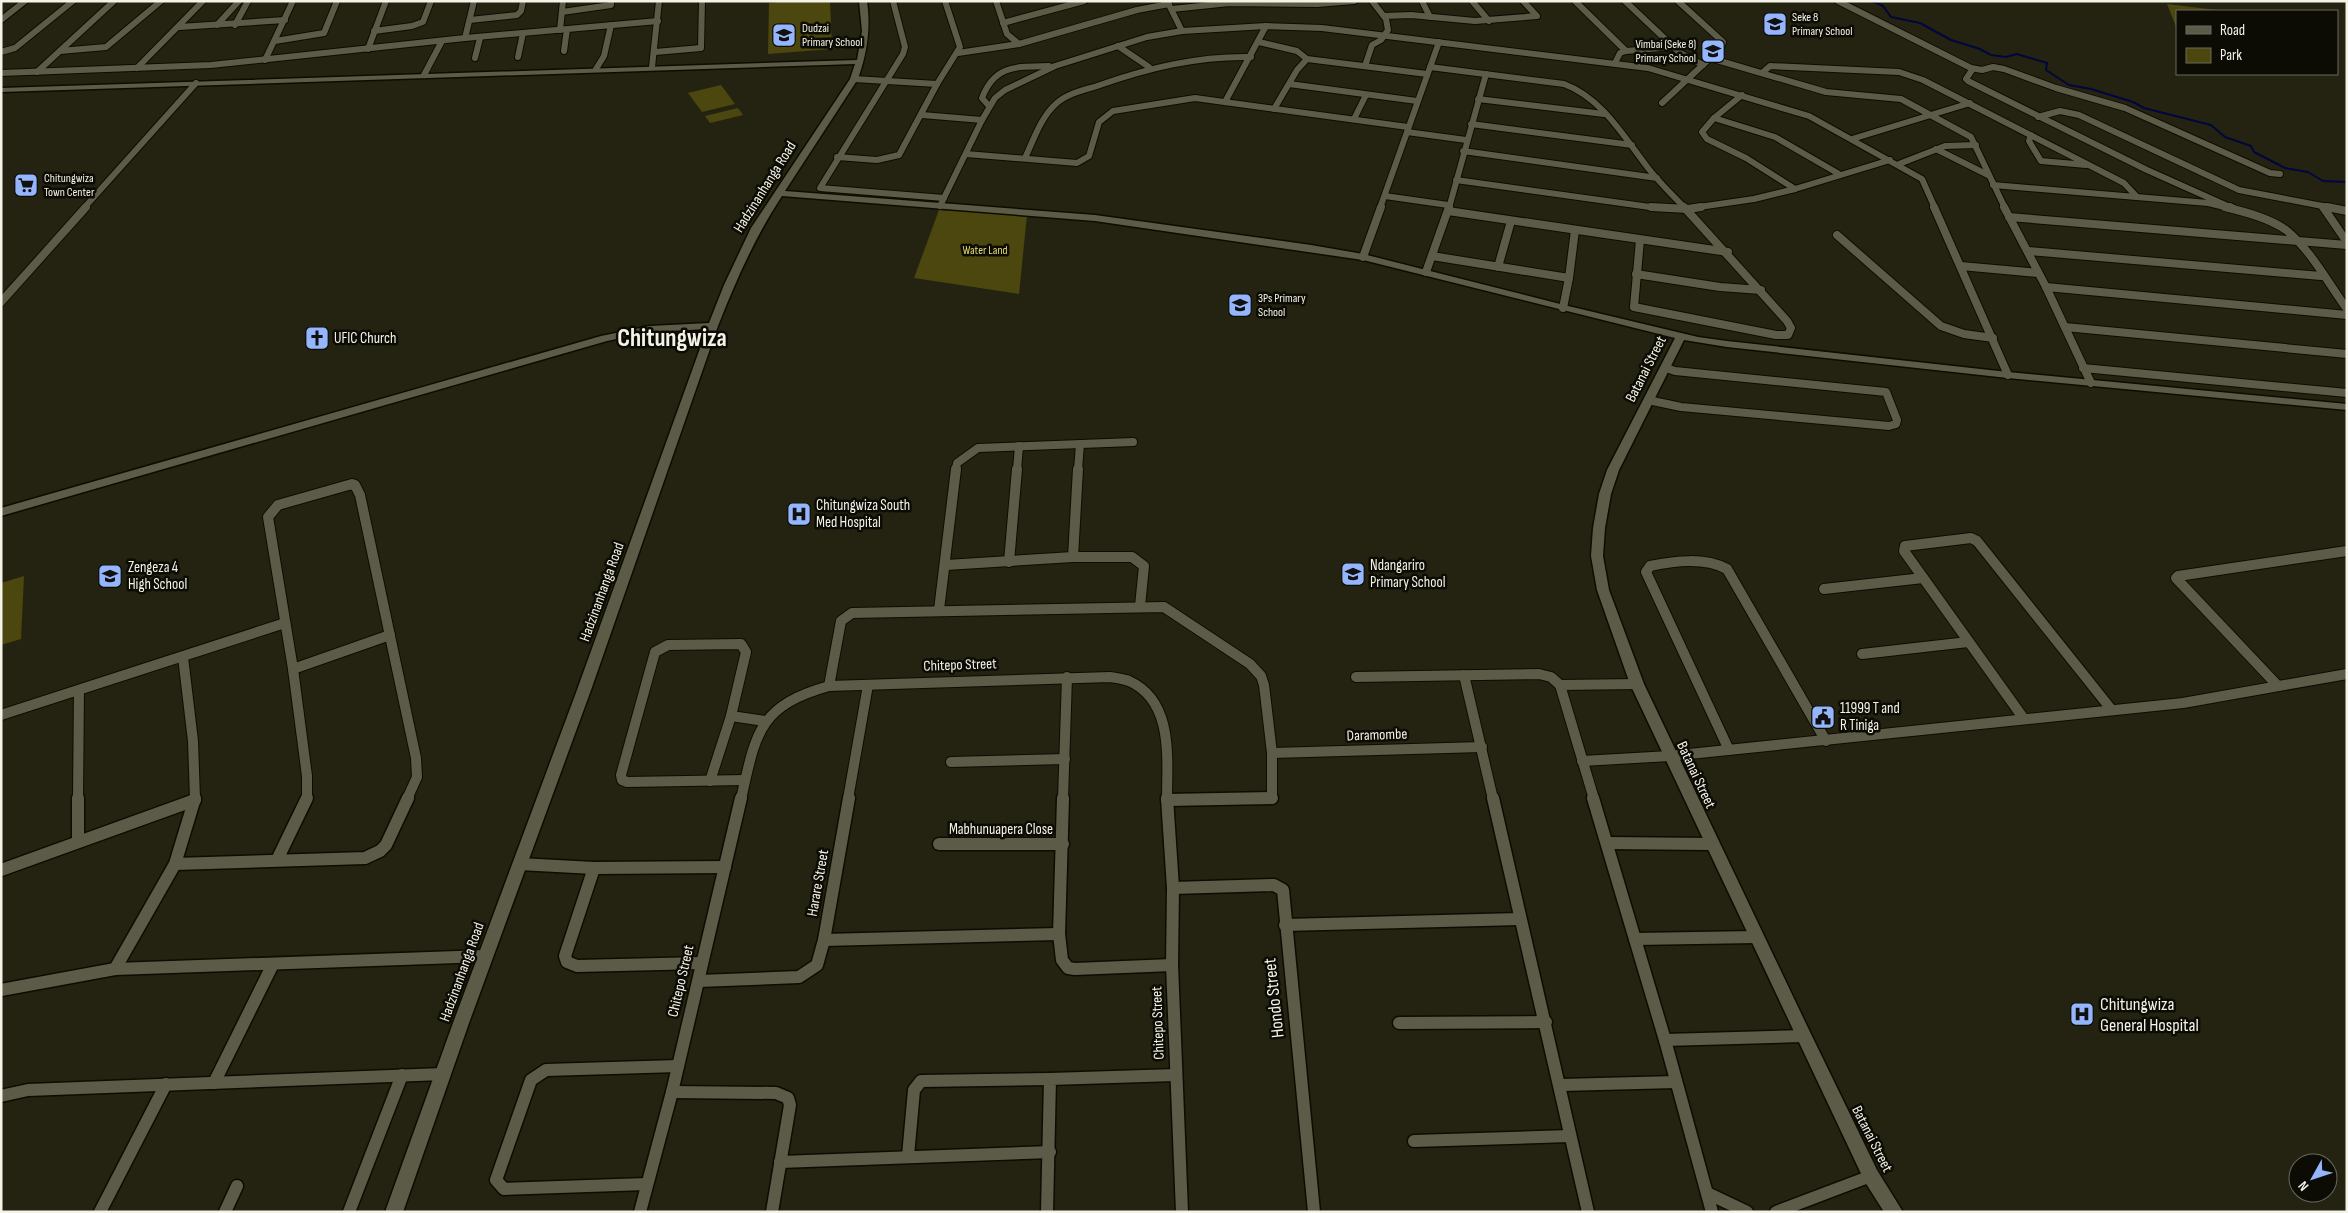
<svg xmlns="http://www.w3.org/2000/svg" width="2348" height="1213" font-family="'Sofia Sans Condensed',sans-serif">
	<style>
		.green { fill: #4c470f }
		.lines { fill: none; stroke-linecap: round; stroke-linejoin: round }
		.stream { stroke: #01073d; stroke-width: 2 }
		.minor-far3-casing { stroke: #0e0c00; stroke-width: 8 }
		.minor-far2-casing { stroke: #0e0c00; stroke-width: 10 }
		.minor-far1-casing { stroke: #0e0c00; stroke-width: 12 }
		.minor-casing { stroke: #0e0c00; stroke-width: 15 }
		.tertiary-casing { stroke: #0e0c00; stroke-width: 3 }
		.minor-far3 { stroke: #5c5b47; stroke-width: 6 }
		.minor-far2 { stroke: #5c5b47; stroke-width: 8 }
		.minor-far1 { stroke: #5c5b47; stroke-width: 10 }
		.minor { stroke: #5c5b47; stroke-width: 12 }
		.tertiary { fill: #5c5b47; fill-rule: evenodd }
		.labels { text-anchor: middle; dominant-baseline: central; stroke-width: 5; stroke-linejoin: round; paint-order: stroke }
		.far-poi-label { font-size: 12px; fill: #f3f3e7; stroke: #0c0c05; text-anchor: start }
		.far-park-label { font-size: 12px; fill: #e7df72; stroke: #0c0c05 }
		.street-label { font-size: 15px; fill: #f3f3e7; stroke: #0c0c05 }
		.poi-label { font-size: 15px; fill: #f3f3e7; stroke: #0c0c05; text-anchor: start }
		.near-street-label { font-size: 18px; fill: #f3f3e7; stroke: #0c0c05 }
		.near-poi-label { font-size: 18px; fill: #f3f3e7; stroke: #0c0c05; text-anchor: start }
		.town-label { font-size: 25px; font-weight: bold; fill: #f3f3e7; stroke: #0c0c05 }
	</style>
	<rect width="100%" height="100%" fill="#242311"/>
	<g class="green">
		<path d="M790 1H830L832 49 768 54 769 3Z"/>
		<path d="M2167 4 2225 11H2177V29Z"/>
		<path d="M721 85 735 104 702 112 688 93Z"/>
		<path d="M738 108 743 115 710 123 705 116Z"/>
		<path d="M939 210 1027 215 1019 294 914 278Z"/>
		<path d="M24 576 21 639 1 645V583Z"/>
	</g>
	<g class="lines">
		<path class="stream" d="M1872 1 1883 6 1891 17 1920 23 1951 40 1980 49 1991 55 2006 57 2017 54 2047 63 2046 70 2069 85 2091 89 2133 102 2144 108 2211 125 2225 137 2251 146 2254 152 2285 168 2308 172 2323 181 2347 182"/>
		<g class="minor-far3-casing">
			<g id="minor-far3">
				<path d="M893 1 905 47 903 54 820 188 944 198"/>
				<path d="M996 1 1007 34 1019 44"/>
				<path d="M1422 1 1430 17"/>
				<path d="M1472 1 1489 21"/>
				<path d="M1575 1 1626 51 1620 53 1615 63"/>
				<path d="M1625 1 1680 53 1703 65"/>
				<path d="M1838 1 1971 68 1972 70 1966 79 1968 81 2147 170 2232 208"/>
				<path d="M1169 5 1182 31"/>
				<path d="M1172 9 1229 3 1317 4 1354 1"/>
				<path d="M562 12 611 5V1"/>
				<path d="M1384 16 1411 15 1475 21 1537 16 1523 1"/>
				<path d="M1 20 25 1"/>
				<path d="M470 20 517 15 521 11 523 1"/>
				<path d="M1003 23 1084 1"/>
				<path d="M217 25 239 1"/>
				<path d="M235 25 248 1"/>
				<path d="M179 27 285 20"/>
				<path d="M560 30 563 1"/>
				<path d="M374 31 412 26 423 22 431 1"/>
				<path d="M465 38 474 1"/>
				<path d="M275 41 324 33 337 1"/>
				<path d="M1259 42 1297 51 1307 59 1297 70 1274 109"/>
				<path d="M1118 46 1149 67"/>
				<path d="M368 49 386 1"/>
				<path d="M60 51 106 47 161 1"/>
				<path d="M564 51 567 29"/>
				<path d="M1626 51 1673 47"/>
				<path d="M1 52 15 48 73 1"/>
				<path d="M655 52 701 48 702 1"/>
				<path d="M958 53 1019 44 1137 10 1169 4"/>
				<path d="M518 57 523 33"/>
				<path d="M475 58 480 38"/>
				<path d="M1710 58 1826 92 1901 99 1971 137 2005 208"/>
				<path d="M1307 59 1427 74"/>
				<path d="M265 60 293 1"/>
				<path d="M1365 66 1372 45 1381 40 1388 30 1386 19 1372 1"/>
				<path d="M652 67 659 1"/>
				<path d="M1430 67 1564 84C1602 98 1624 137 1648 168 1659 182 1672 195 1685 208"/>
				<path d="M137 68 203 1"/>
				<path d="M1971 68 1982 70 1993 67 2004 69 2056 88 2125 108 2270 173 2280 174"/>
				<path d="M596 69 604 56 611 25"/>
				<path d="M37 72 114 1"/>
				<path d="M1 73 211 65 465 38 658 21"/>
				<path d="M1762 73 1770 66 1899 72 1923 80 2124 183 2137 197"/>
				<path d="M424 75 442 41"/>
				<path d="M854 79 937 84"/>
				<path d="M1289 84 1417 101"/>
				<path d="M1742 95 1714 118 1702 132 1707 139 1746 158 1795 189"/>
				<path d="M1478 99 1604 114"/>
				<path d="M1225 102 1266 26"/>
				<path d="M1662 103 1721 48 1723 42 1678 1"/>
				<path d="M989 106 982 98C995 64 1017 67 1049 66"/>
				<path d="M922 115 982 120"/>
				<path d="M2038 117 2060 111 2079 115 2239 190 2333 208"/>
				<path d="M1714 118 1775 137 1839 174"/>
				<path d="M1354 119 1366 95"/>
				<path d="M1471 124 1632 145"/>
				<path d="M1407 132 1466 140"/>
				<path d="M2031 135 2029 141 2041 161 2086 165"/>
				<path d="M1852 139 1970 103"/>
				<path d="M1936 149 1988 175"/>
				<path d="M1463 151 1657 178"/>
				<path d="M966 154 1077 163 1089 156 1099 122 1113 111 1195 98 1408 127"/>
				<path d="M837 157 877 160 899 155 937 84 960 47 945 1"/>
				<path d="M1025 158C1034 139 1041 116 1058 102 1069 93 1084 90 1097 86 1148 68 1197 56 1251 57"/>
				<path d="M1899 164 1945 146 1976 145"/>
				<path d="M1456 180 1650 207 1675 208"/>
				<path d="M1993 185 2208 203 2229 208"/>
				<path d="M1385 196 1448 205"/>
				<path d="M940 206 982 120 995 98 1005 90 1055 66 1147 37 1182 31 1266 26 1322 28 1648 68 1809 116 1922 179 1935 208"/>
				<path d="M84 208 196 83"/>
				<path d="M1380 208 1439 42"/>
				<path d="M1449 208 1486 74"/>
				<path d="M1692 208 1754 199 1795 189 1890 160"/>
			</g>
		</g>
		<g class="minor-far2-casing">
			<g id="minor-far2">
				<path d="M1651 207 1688 209 1701 207"/>
				<path d="M1934 207 2008 375"/>
				<path d="M2004 207 2046 287 2091 383"/>
				<path d="M2225 207C2245 212 2269 218 2286 230 2311 250 2328 283 2347 309"/>
				<path d="M2230 207 2232 208"/>
				<path d="M2323 207 2347 242"/>
				<path d="M2327 207 2347 211"/>
				<path d="M1448 211 1728 252"/>
				<path d="M2009 217 2347 245"/>
				<path d="M1837 235 1941 326 1964 334 1993 338"/>
				<path d="M1640 240 1634 307 1776 335H1788L1791 328 1787 321 1684 207"/>
				<path d="M2028 251 2321 276"/>
				<path d="M1432 256 1569 278 1575 230"/>
				<path d="M1363 257 1381 207"/>
				<path d="M1961 266 2038 273"/>
				<path d="M1498 267 1511 221"/>
				<path d="M1426 272 1449 207"/>
				<path d="M1636 274 1720 287 1761 290"/>
				<path d="M2046 287 2347 315"/>
				<path d="M1 302 86 207"/>
				<path d="M1563 308 1569 278"/>
				<path d="M2065 327 2347 354"/>
				<path d="M2083 368 2347 393"/>
				<path d="M1648 400 1681 407 1889 426 1896 424 1897 420 1886 392 1675 371 1666 368"/>
				<path d="M956 470 957 463 978 448 1133 442"/>
				<path d="M1017 470 1019 446"/>
				<path d="M1078 470 1080 444"/>
			</g>
		</g>
		<g class="minor-far1-casing">
			<g id="minor-far1">
				<path d="M1073 557 1078 469"/>
				<path d="M1009 562 1017 469"/>
				<path d="M946 565 1073 557H1132L1144 566 1140 606"/>
				<path d="M1824 589 1923 578"/>
				<path d="M939 610 956 469"/>
				<path d="M1862 654 1968 642"/>
				<path d="M183 657 193 741 195 799"/>
				<path d="M293 669 390 635"/>
				<path d="M1464 675 1493 799"/>
				<path d="M1356 677 1539 674 1551 677 1560 685"/>
				<path d="M829 686 841 621 852 613 1164 607 1250 664 1261 676 1264 685 1272 753V799H1263"/>
				<path d="M2278 686 2176 578 2178 576 2347 551"/>
				<path d="M1 715 285 623"/>
				<path d="M2024 719 1904 551 1905 546 1971 538 1977 541 2111 709"/>
				<path d="M1729 750 1646 572 1650 566C1675 561 1704 557 1727 569L1826 741"/>
				<path d="M1272 753 1482 747"/>
				<path d="M1582 761 1670 756 2183 703 2347 674"/>
				<path d="M951 762 1065 759"/>
				<path d="M745 780 627 782 622 780 621 775 655 652 668 645 741 644 746 652 731 716 765 721"/>
				<path d="M710 781 731 716"/>
				<path d="M78 799 79 690"/>
				<path d="M307 799V776L293 669 268 517 278 505 352 484 355 485 360 495 416 758 417 777 407 799"/>
				<path d="M741 799C756 733 758 706 829 686L1110 677C1116 678 1124 679 1129 681 1174 701 1167 759 1167 799"/>
				<path d="M848 799 868 685"/>
				<path d="M1063 799 1067 677"/>
				<path d="M1594 799 1560 685 1637 684"/>
			</g>
		</g>
		<g class="minor-casing">
			<g id="minor">
				<path d="M1063 798 1059 934 1062 960 1068 968 1075 969 1172 965"/>
				<path d="M1167 798 1173 888 1172 965 1182 1212"/>
				<path d="M1493 798 1588 1212"/>
				<path d="M1593 798 1665 1040 1712 1212"/>
				<path d="M1167 800 1272 798"/>
				<path d="M78 841V798"/>
				<path d="M1607 843 1711 844"/>
				<path d="M939 844H1063"/>
				<path d="M277 860 307 798"/>
				<path d="M175 864 365 858 380 851 386 845 408 798"/>
				<path d="M519 864 594 868 725 867"/>
				<path d="M594 868 565 956 567 962 577 966 702 963"/>
				<path d="M1 870 195 800"/>
				<path d="M1173 888 1274 885 1283 890 1314 1212"/>
				<path d="M1285 925 1520 919"/>
				<path d="M1635 939 1756 937"/>
				<path d="M824 940 1059 934"/>
				<path d="M115 969 175 864 195 798"/>
				<path d="M699 981 799 977 817 965 824 940 849 798"/>
				<path d="M1 990 115 969 486 956"/>
				<path d="M1399 1023 1546 1022"/>
				<path d="M1665 1040 1803 1036"/>
				<path d="M214 1083 273 964"/>
				<path d="M1561 1085 1676 1082"/>
				<path d="M672 1092 776 1093 788 1098 790 1105 772 1212"/>
				<path d="M1 1096 28 1090 443 1074"/>
				<path d="M1414 1141 1570 1136"/>
				<path d="M908 1156 914 1090 921 1081 1050 1079"/>
				<path d="M780 1162 1050 1152"/>
				<path d="M646 1184 504 1189 496 1180 531 1080 546 1070 678 1066"/>
				<path d="M1707 1193 1747 1212"/>
				<path d="M100 1212 166 1084"/>
				<path d="M225 1212 237 1186"/>
				<path d="M349 1212 402 1075"/>
				<path d="M640 1212 672 1092 741 798"/>
				<path d="M1047 1212 1050 1079 1176 1075"/>
				<path d="M1776 1212 1871 1176"/>
			</g>
		</g>
		<g class="tertiary-casing">
			<path id="tertiary" d="M859 1H867C871 29 867 53 858 79L785 191 1095 215 1311 245 1363 254 1564 305 1698 337 1727 341 2008 372 2347 404V410L2008 378 1727 347 1684 340 1619 470 1611 494 1605 528 1603 556 1609 590 1644 684 1809 1030 1877 1170 1903 1212H1884L1865 1182 1630 684 1597 590 1591 556 1593 528 1599 494 1607 470 1675 338 1363 260 1095 221 782 196C755 237 736 280 718 326L591 690 469 1023 403 1212H385L453 1023 577 690 707 329 650 332 607 341 1 516V508L601 336 650 326 709 323 724 285 751 228 850 79 855 64 1 92V88L857 60 862 31Z"/>
		</g>
		<use href="#minor-far3" class="minor-far3"/>
		<use href="#minor-far2" class="minor-far2"/>
		<use href="#minor-far1" class="minor-far1"/>
		<use href="#minor" class="minor"/>
		<use href="#tertiary" class="tertiary"/>
	</g>
	<defs>
		<g id="school-square" transform="scale(1.25)"><rect x="-9" y="-9" width="18" height="18" rx="4" fill="#95b6fd" stroke="#0c0c05"/><path d="M0-5L7-2L0 1L-7-2ZM-4 1L0 2.5L4 1V4Q0 6-4 4Z" fill="#111"/></g>
		<g id="supermarket-square" transform="scale(1.25)"><rect x="-9" y="-9" width="18" height="18" rx="4" fill="#95b6fd" stroke="#0c0c05"/><path d="M-6-5.5h2.5l.6 2H6L4.5 2H-2.5L-4.4-4H-6ZM-1.5 3.2a1.3 1.3 0 1 0 .1 0ZM3 3.2a1.3 1.3 0 1 0 .1 0Z" fill="#111"/></g>
		<g id="church-square" transform="scale(1.25)"><rect x="-9" y="-9" width="18" height="18" rx="4" fill="#95b6fd" stroke="#0c0c05"/><path d="M-1.2-6h2.4v3.5h3.3v2.4h-3.3V6h-2.4V-.1h-3.3v-2.4h3.3Z" fill="#111"/></g>
		<g id="hospital-square" transform="scale(1.25)"><rect x="-9" y="-9" width="18" height="18" rx="4" fill="#95b6fd" stroke="#0c0c05"/><path d="M-5-5h3v3.5h4V-5h3V5h-3V1.5h-4V5h-3Z" fill="#111"/></g>
		<g id="civic-square" transform="scale(1.25)"><rect x="-9" y="-9" width="18" height="18" rx="4" fill="#95b6fd" stroke="#0c0c05"/><path d="M-.6-6.5H3V-4.5H.6V-3L4-1V1h2V6H-6V1h2V-1L-.6-3ZM-1.2 2.5V6h2.4V2.5Z" fill="#111"/></g>
	</defs>
	<g fill-rule="evenodd">
		<use href="#school-square" x="1775" y="24"/>
		<use href="#school-square" x="784" y="35"/>
		<use href="#school-square" x="1713" y="51"/>
		<use href="#supermarket-square" x="26" y="185"/>
		<use href="#school-square" x="1240" y="305"/>
		<use href="#church-square" x="317" y="338"/>
		<use href="#hospital-square" x="799" y="514"/>
		<use href="#school-square" x="1353" y="574"/>
		<use href="#school-square" x="110" y="576"/>
		<use href="#civic-square" x="1823" y="717"/>
		<use href="#hospital-square" x="2082" y="1014"/>
	</g>
	<g class="labels">
		<g class="far-poi-label">
			<text x="1792" y="17">Seke 8<tspan x="1792" dy="14">Primary School</tspan></text>
			<text x="802" y="28">Dudzai<tspan x="802" dy="14">Primary School</tspan></text>
			<text x="1696" y="44" text-anchor="end">Vimbai (Seke 8)<tspan x="1696" dy="14">Primary School</tspan></text>
			<text x="44" y="178">Chitungwiza<tspan x="44" dy="14">Town Center</tspan></text>
			<text x="1258" y="298">3Ps Primary<tspan x="1258" dy="14">School</tspan></text>
		</g>
		<g class="far-park-label">
			<text x="985" y="250">Water Land</text>
		</g>
		<g class="street-label">
			<text transform="translate(765 187) rotate(-58)">Hadzinanhanga Road</text>
			<text transform="translate(1646 369) rotate(-63)">Batanai Street</text>
			<text transform="translate(602 592) rotate(-70)">Hadzinanhanga Road</text>
			<text transform="translate(960 665) rotate(-2)">Chitepo Street</text>
			<text transform="translate(1377 735) rotate(-2)">Daramombe</text>
			<text transform="translate(1696 775) rotate(65)">Batanai Street</text>
			<text x="1001" y="829">Mabhunuapera Close</text>
			<text transform="translate(818 883) rotate(-80)">Harare Street</text>
			<text transform="translate(462 972) rotate(-70)">Hadzinanhanga Road</text>
			<text transform="translate(681 981) rotate(-77)">Chitepo Street</text>
			<text transform="translate(1158 1023) rotate(-92)">Chitepo Street</text>
			<text transform="translate(1872 1139) rotate(63)">Batanai Street</text>
		</g>
		<g class="poi-label">
			<text x="334" y="338">UFIC Church</text>
			<text x="816" y="505">Chitungwiza South<tspan x="816" dy="17">Med Hospital</tspan></text>
			<text x="1370" y="565">Ndangariro<tspan x="1370" dy="17">Primary School</tspan></text>
			<text x="128" y="567">Zengeza 4<tspan x="128" dy="17">High School</tspan></text>
			<text x="1840" y="708">11999 T and<tspan x="1840" dy="17">R Tiniga</tspan></text>
		</g>
		<g class="near-street-label">
			<text transform="translate(1274 998) rotate(-96)">Hondo Street</text>
		</g>
		<g class="near-poi-label">
			<text x="2100" y="1004">Chitungwiza<tspan x="2100" dy="21">General Hospital</tspan></text>
		</g>
		<g class="town-label">
			<text x="672" y="338">Chitungwiza</text>
		</g>
	</g>
	<rect width="2348" height="1213" fill="none" stroke="#f3f3e7" stroke-width="5"/>
	<rect x="2176" y="10" width="162" height="65" fill="#0c0c05" stroke="#68685f"/>
	<rect x="2186" y="26" width="25" height="8" fill="#5c5b47" stroke="#68685f"/>
	<text x="2220" y="35" font-size="15" fill="#f3f3e7">Road</text>
	<rect x="2186" y="48" width="25" height="15" fill="#4c470f" stroke="#68685f"/>
	<text x="2220" y="60" font-size="15" fill="#f3f3e7">Park</text>
	<g transform="translate(2313 1178) rotate(230)"><circle r="24" fill="#0c0c05" stroke="#68685f"/>
	<path d="M0-4L9 19L0 12L-9 19Z" fill="#95b6fd"/>
	<text y="-8" font-size="14" font-weight="bold" text-anchor="middle" fill="#f3f3e7">N</text>
	</g>
</svg>
